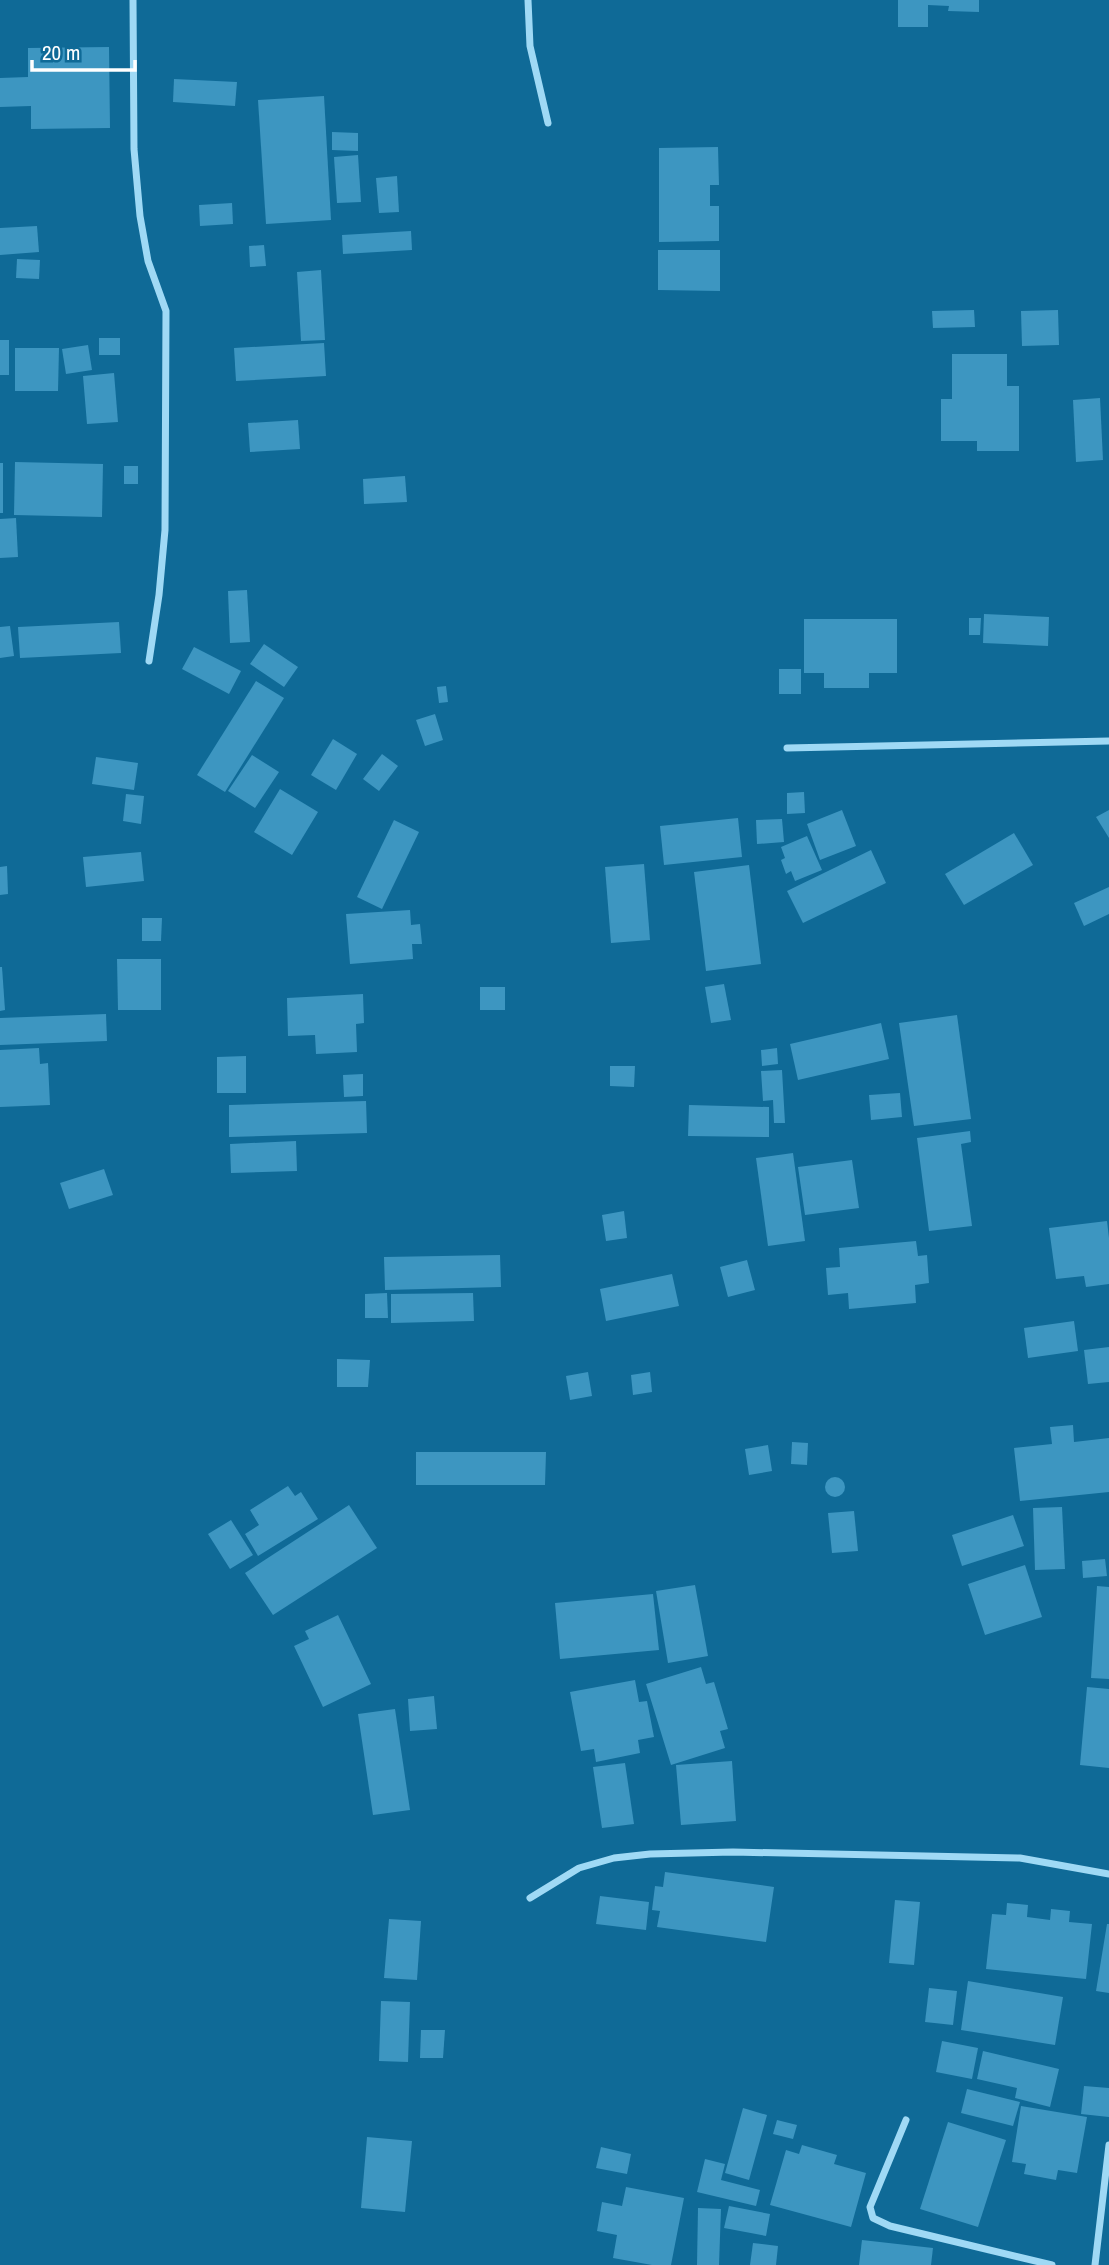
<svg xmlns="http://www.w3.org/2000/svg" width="1109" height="2265" font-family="'Archivo Narrow',sans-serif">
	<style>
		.building { fill: #3d96c1 }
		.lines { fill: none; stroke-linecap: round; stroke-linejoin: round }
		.street { stroke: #9fd9f5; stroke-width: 7 }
	</style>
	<rect width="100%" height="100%" fill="#0f6a97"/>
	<g class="building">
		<path d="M898 0H979V12L948 11 949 6 928 5V27H898Z"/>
		<path d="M109 47 110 128 31 129V106L0 107V78L28 77V48Z"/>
		<path d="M174 79 237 82 235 106 173 102Z"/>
		<path d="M324 96 331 220 266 224 258 100Z"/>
		<path d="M332 132 358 133V151L332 150Z"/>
		<path d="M718 147 719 185H710V206H719V241L659 242V148Z"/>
		<path d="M358 155 361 202 337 203 334 157Z"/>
		<path d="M397 176 399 212 379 213 376 178Z"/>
		<path d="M232 203 233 224 200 226 199 205Z"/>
		<path d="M37 226 39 252 0 255V228Z"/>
		<path d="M411 231 412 250 343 254 342 235Z"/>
		<path d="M264 245 266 266 250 267 249 246Z"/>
		<path d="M658 250H720V291L658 290Z"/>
		<path d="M17 259 40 260 39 279 16 278Z"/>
		<path d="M321 270 325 340 301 341 297 272Z"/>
		<path d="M974 310 975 327 933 328 932 311Z"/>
		<path d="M1058 310 1059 345 1022 346 1021 311Z"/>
		<rect x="99" y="338" width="21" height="17"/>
		<rect x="0" y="340" width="9" height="35"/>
		<path d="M324 343 326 376 236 381 234 348Z"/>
		<path d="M88 345 92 370 66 374 62 349Z"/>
		<path d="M15 348H59L58 391H15Z"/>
		<path d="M952 354H1007V386H1019V451H977V441H941V399H952Z"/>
		<path d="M114 373 118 422 87 424 83 376Z"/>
		<path d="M1100 398 1103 460 1076 462 1073 400Z"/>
		<path d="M298 420 300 449 250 452 248 423Z"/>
		<path d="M15 462 103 464 102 517 14 515Z"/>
		<rect x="0" y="463" width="3" height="50"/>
		<rect x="124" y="466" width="14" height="18"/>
		<path d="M405 476 407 502 364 504 363 479Z"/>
		<path d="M16 518 18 557 0 558V519Z"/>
		<path d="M247 590 250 642 230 643 228 591Z"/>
		<path d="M984 614 1049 617 1048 646 983 643Z"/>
		<path d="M969 618H981L980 635H969Z"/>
		<path d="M804 619H897V673H869V688H824V673H804Z"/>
		<path d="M119 622 121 653 20 658 18 627Z"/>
		<path d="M10 626 14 656 0 658V627Z"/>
		<path d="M264 644 298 667 284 687 250 664Z"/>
		<path d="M194 647 241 671 229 694 182 669Z"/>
		<rect x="779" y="669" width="22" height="25"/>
		<path d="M256 681 284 698 225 792 197 775Z"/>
		<path d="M446 686 448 702 439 703 437 687Z"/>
		<path d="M435 714 443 740 425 746 416 720Z"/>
		<path d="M333 739 357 754 336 790 311 775Z"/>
		<path d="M382 754 398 766 379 791 363 779Z"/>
		<path d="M252 755 279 772 255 808 228 791Z"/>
		<path d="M96 757 138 763 134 790 92 784Z"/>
		<path d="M280 789 318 812 292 855 254 832Z"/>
		<path d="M804 792 805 813 787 814V793Z"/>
		<path d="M126 794 144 796 141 824 123 821Z"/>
		<path d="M842 810 856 846 820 860 807 824Z"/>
		<path d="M1109 810V838L1096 817Z"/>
		<path d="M738 818 742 857 664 865 660 826Z"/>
		<path d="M782 819 784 842 757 844 756 820Z"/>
		<path d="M394 820 419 832 382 909 357 897Z"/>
		<path d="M1014 833 1033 865 964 905 945 874Z"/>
		<path d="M807 836 822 870 795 881 791 871 786 874 781 860 785 858 781 847Z"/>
		<path d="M871 850 886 883 803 923 787 891Z"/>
		<path d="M141 852 144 881 86 887 83 857Z"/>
		<path d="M644 864 650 940 611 943 605 867Z"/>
		<path d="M749 865 761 964 706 971 694 872Z"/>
		<path d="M7 866 8 894 0 895V867Z"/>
		<path d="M1109 887V914L1084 926 1074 903Z"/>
		<path d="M410 910 411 925 420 924 422 944H412L413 959 350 964 346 914Z"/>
		<path d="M142 918H162L161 941H142Z"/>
		<path d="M117 959H161V1010H118Z"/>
		<path d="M0 967H2L5 1010 0 1011Z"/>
		<path d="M724 984 731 1020 711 1023 705 987Z"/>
		<rect x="480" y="987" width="25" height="23"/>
		<path d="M363 994 364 1023 356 1024 357 1052 316 1054 315 1035 288 1036 287 998Z"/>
		<path d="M106 1014 107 1041 0 1045V1018Z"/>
		<path d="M957 1015 971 1119 914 1126 899 1023Z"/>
		<path d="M881 1023 889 1059 798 1080 790 1044Z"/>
		<path d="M39 1048 40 1064 48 1063 50 1105 0 1107V1050Z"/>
		<path d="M777 1048 778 1064 762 1066 761 1050Z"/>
		<path d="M246 1056V1093H217V1057Z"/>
		<path d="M610 1066H635L634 1087 610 1086Z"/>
		<path d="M782 1070 785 1123H774L773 1100 763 1101 761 1071Z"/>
		<path d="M363 1074V1096L344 1097 343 1075Z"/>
		<path d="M900 1093 902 1117 871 1120 869 1095Z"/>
		<path d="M366 1101 367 1133 229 1137V1105Z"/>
		<path d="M689 1105 769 1107V1137L688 1136Z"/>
		<path d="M970 1131 971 1142 961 1144 972 1226 929 1231 917 1138Z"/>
		<path d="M296 1141 297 1171 231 1173 230 1144Z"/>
		<path d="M793 1153 805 1241 768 1246 756 1158Z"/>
		<path d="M852 1160 859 1208 805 1215 798 1167Z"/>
		<path d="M104 1169 113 1195 69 1209 60 1183Z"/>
		<path d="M624 1211 627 1238 606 1241 602 1215Z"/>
		<path d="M1107 1221 1109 1238V1284L1086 1287 1084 1276 1056 1279 1049 1228Z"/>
		<path d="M916 1241 918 1256 927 1255 929 1283 915 1285 916 1303 849 1309 848 1293 828 1295 826 1268 840 1267 839 1248Z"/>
		<path d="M500 1255 501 1287 385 1290 384 1257Z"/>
		<path d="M747 1260 755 1290 728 1297 720 1267Z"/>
		<path d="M672 1274 679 1306 606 1321 600 1289Z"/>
		<path d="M387 1293 388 1318H365V1294Z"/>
		<path d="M473 1293 474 1321 391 1323V1294Z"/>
		<path d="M1074 1321 1078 1351 1028 1358 1024 1328Z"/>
		<path d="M1109 1347V1382L1088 1384 1084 1350Z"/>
		<path d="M337 1359 370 1360 368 1387H337Z"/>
		<path d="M588 1372 592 1396 570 1400 566 1376Z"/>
		<path d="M650 1372 652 1392 633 1395 631 1375Z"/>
		<path d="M1073 1425 1074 1442 1109 1438V1492L1020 1501 1014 1448 1052 1444 1050 1427Z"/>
		<path d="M792 1442 808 1443 807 1465 791 1464Z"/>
		<path d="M768 1445 772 1471 749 1475 745 1449Z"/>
		<path d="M416 1452H546L545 1485H416Z"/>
		<circle cx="835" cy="1487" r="10"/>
		<path d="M288 1486 295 1496 301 1492 318 1519 258 1556 245 1534 259 1525 250 1510Z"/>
		<path d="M349 1505 377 1548 273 1615 245 1573Z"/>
		<path d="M1062 1507 1065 1569 1035 1570 1033 1508Z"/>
		<path d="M854 1511 858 1551 832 1553 828 1513Z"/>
		<path d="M1013 1515 1024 1546 962 1566 952 1535Z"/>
		<path d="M231 1520 253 1555 230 1569 208 1534Z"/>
		<path d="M1105 1559 1107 1576 1083 1578 1082 1561Z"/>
		<path d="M1025 1565 1042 1617 985 1635 968 1584Z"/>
		<path d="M695 1585 708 1656 668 1663 656 1591Z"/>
		<path d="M1097 1586 1109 1587V1679L1091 1678Z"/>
		<path d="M653 1594 659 1650 560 1659 555 1603Z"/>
		<path d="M338 1615 371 1684 323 1707 294 1646 309 1639 305 1631Z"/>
		<path d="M701 1667 706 1684 714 1682 728 1729 720 1731 725 1748 671 1765 646 1684Z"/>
		<path d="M635 1680 639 1702 647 1701 654 1737 638 1740 640 1753 596 1762 594 1749 581 1751 570 1692Z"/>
		<path d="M1087 1687 1109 1689V1768L1080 1765Z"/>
		<path d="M434 1696 437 1729 410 1731 408 1699Z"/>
		<path d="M395 1709 410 1810 373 1815 358 1714Z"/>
		<path d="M732 1761 736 1821 681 1825 676 1765Z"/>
		<path d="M625 1763 634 1824 602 1828 593 1767Z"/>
		<path d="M665 1872 774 1887 766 1942 657 1927 660 1911 652 1910 655 1886 663 1887Z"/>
		<path d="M600 1896 649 1902 646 1930 596 1924Z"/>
		<path d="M895 1900 920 1902 914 1965 889 1963Z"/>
		<path d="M1007 1903 1028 1905 1027 1917 1050 1920 1051 1909 1070 1911 1069 1922 1092 1924 1086 1979 986 1969 992 1914 1006 1915Z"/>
		<path d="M389 1919 421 1921 417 1980 384 1978Z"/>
		<path d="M1107 1924H1109V1993L1096 1991Z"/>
		<path d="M968 1981 1063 1997 1055 2045 961 2030Z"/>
		<path d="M929 1988 957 1991 953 2025 925 2022Z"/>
		<path d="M381 2001 410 2002 408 2062 379 2061Z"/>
		<path d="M421 2030H445L443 2058H420Z"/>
		<path d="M942 2041 978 2048 972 2079 936 2072Z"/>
		<path d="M983 2051 1059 2069 1050 2107 1015 2098 1017 2088 977 2079Z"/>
		<path d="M1084 2086 1109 2088V2117L1081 2114Z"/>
		<path d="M967 2089 1020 2102 1013 2126 961 2113Z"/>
		<path d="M1021 2106 1087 2117 1077 2173 1058 2170 1056 2180 1024 2174 1026 2164 1012 2162Z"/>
		<path d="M743 2108 767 2115 749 2180 725 2173Z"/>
		<path d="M777 2120 797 2125 793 2139 773 2134Z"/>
		<path d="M948 2122 1006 2140 978 2227 920 2209Z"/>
		<path d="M367 2137 412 2141 405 2212 361 2208Z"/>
		<path d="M802 2145 837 2155 834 2164 866 2173 851 2227 770 2205 786 2150 799 2154Z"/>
		<path d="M601 2147 631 2154 627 2174 596 2168Z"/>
		<path d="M705 2159 725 2164 721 2180 760 2190 756 2206 697 2192Z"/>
		<path d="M626 2187 684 2198 671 2265H652L613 2258 617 2235 597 2231 602 2202 622 2206Z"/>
		<path d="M729 2206 770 2214 766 2236 724 2228Z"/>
		<path d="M698 2208 721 2209 719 2265H697Z"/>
		<path d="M862 2240 933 2248 931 2265H859Z"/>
		<path d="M753 2243 778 2246 776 2265H750Z"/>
	</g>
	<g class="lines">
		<g class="street">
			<path d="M133 0 134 149 140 216 148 261 166 311 165 530 159 595 149 661"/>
			<path d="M528 0 530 46 548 123"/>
			<path d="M787 748 1109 741"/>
			<path d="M530 1898 579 1868 614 1858 650 1854 733 1852 1020 1858 1109 1874"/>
			<path d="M906 2120 870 2207 873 2218 890 2226 1052 2265"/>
			<path d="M1095 2265 1109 2145"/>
		</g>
	</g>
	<path d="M32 60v10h103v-10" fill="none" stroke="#ffffff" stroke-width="3.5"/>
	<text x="42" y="60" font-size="21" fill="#ffffff" stroke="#0f6a97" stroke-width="5" paint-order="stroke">20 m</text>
</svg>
